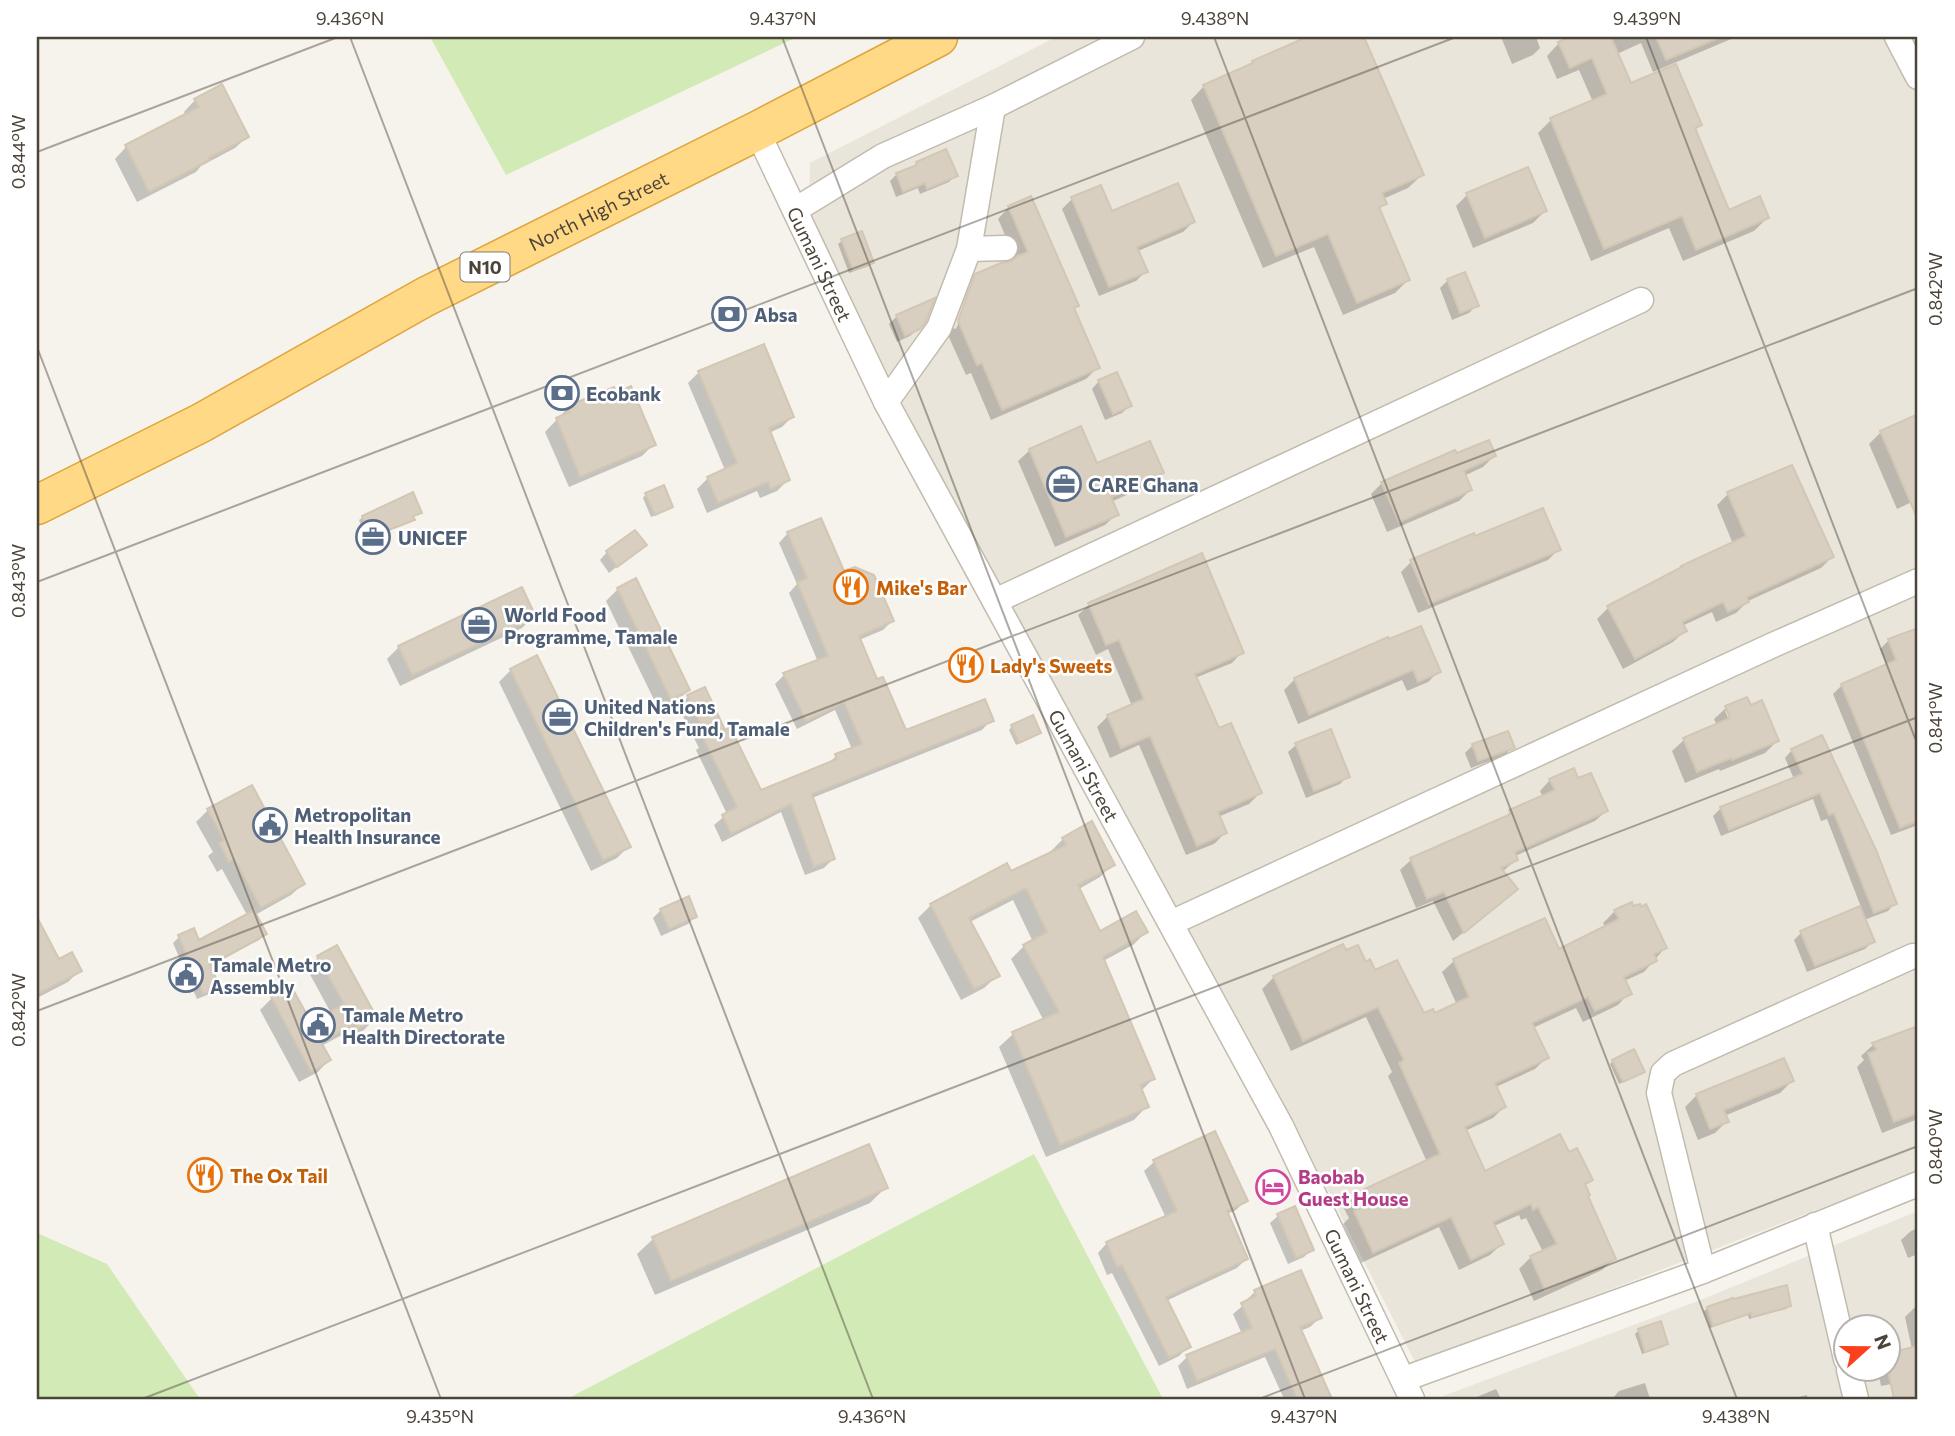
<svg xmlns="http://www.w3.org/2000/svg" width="1955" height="1436" font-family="Commissioner,sans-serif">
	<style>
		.residential { fill: #eae5da; fill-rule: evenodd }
		.green { fill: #d2eab5 }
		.shadow { fill: #0003; fill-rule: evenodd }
		.building { fill: #d8cfc1; stroke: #d3c7b4; stroke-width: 2 }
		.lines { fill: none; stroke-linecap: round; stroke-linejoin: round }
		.minor-casing { stroke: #c2bbae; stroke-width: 27 }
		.trunk-casing { stroke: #e0a43c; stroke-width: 41 }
		.minor { stroke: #fff; stroke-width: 24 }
		.trunk { stroke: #ffd985; stroke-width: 38 }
		.ticks { fill: none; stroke: #4b4439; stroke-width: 2; stroke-opacity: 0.45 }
		.labels { text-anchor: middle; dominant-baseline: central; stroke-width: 5; stroke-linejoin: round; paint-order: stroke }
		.shield { fill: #fff; stroke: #817c74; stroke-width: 2 }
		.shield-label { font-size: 18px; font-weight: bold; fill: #4b4439 }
		.street-label { font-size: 19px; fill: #4b4439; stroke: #fff }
		.service-label { font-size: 19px; font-weight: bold; fill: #4e5e75; stroke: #fff; text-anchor: start }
		.food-label { font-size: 19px; font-weight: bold; fill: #c56008; stroke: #fff; text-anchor: start }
		.hotel-label { font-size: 19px; font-weight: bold; fill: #b23c85; stroke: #fff; text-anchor: start }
		.neatline { fill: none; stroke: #4b4439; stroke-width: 2.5 }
		.ticks-label { font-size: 18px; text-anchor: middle; fill: #4b4439 }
	</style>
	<rect width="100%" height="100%" fill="#f6f3ec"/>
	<g class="residential">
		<path d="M1056 37H1918V1171L1416 1364 1277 1090 852 313 809 218 810 163Z"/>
		<path d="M1918 1211V1399H1435L1698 1301ZM1846 1328H1888V1370H1846Z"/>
	</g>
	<g class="green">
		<path d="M430 37H797L506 175Z"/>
		<path d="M1034 1154 1163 1399H567Z"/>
		<path d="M37 1233 107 1264 200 1399H37Z"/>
	</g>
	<g class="shadow">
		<path d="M1309 37H1363L1422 175 1408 188 1383 199 1385 203 1379 209 1408 280 1395 293 1343 315 1314 247 1263 268 1191 100 1204 86 1247 68 1253 62Z"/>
		<path d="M1501 37H1536L1540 48 1533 55 1512 64Z"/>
		<path d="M1574 37H1736L1653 72 1641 43 1617 54 1630 86 1700 125 1694 131 1728 212 1767 218 1754 231 1683 261 1669 228 1591 261 1538 133 1551 120 1593 102 1579 70 1557 79 1547 56 1559 43Z"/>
		<path d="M195 100 247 137 235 148 201 166 196 172 137 202 115 159 126 147 186 116 184 112Z"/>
		<path d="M917 163 956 175 949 182 920 194 918 188 896 197 890 181 897 174 912 168Z"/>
		<path d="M1467 195 1545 211 1533 223 1473 248 1456 206Z"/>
		<path d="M1072 199 1111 213 1193 222 1183 232 1138 251 1146 271 1136 281 1099 296 1062 209Z"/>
		<path d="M1009 207 1077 306 1073 310 1097 368 1086 379 991 420 971 373 966 375 947 333 964 288 971 281 953 328 956 329 975 281H971L976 275 1016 260 998 219Z"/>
		<path d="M861 233 872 262 869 266 849 273 838 244 842 241Z"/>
		<path d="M1448 280 1476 306 1469 313 1452 320 1440 288Z"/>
		<path d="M897 316 919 328 910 336 897 342 889 324Z"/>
		<path d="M699 372 792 417 782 427 769 433 788 480 777 491 760 498 757 491 707 513 697 489 708 478 725 470 688 383Z"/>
		<path d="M1099 381 1130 405 1122 413 1105 420 1092 389Z"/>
		<path d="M613 389 654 444 642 456 569 487 545 432 568 408Z"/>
		<path d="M1918 416V499L1897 509 1869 444 1881 432Z"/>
		<path d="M1030 450 1096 466 1162 473 1151 484 1111 502 1117 514 1105 525 1055 547 1018 461Z"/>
		<path d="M1456 456H1494L1483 467 1464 476 1470 490 1459 501 1387 532 1371 494 1382 483Z"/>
		<path d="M646 494 671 507 668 510 651 517 643 498Z"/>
		<path d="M1728 494 1832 557 1821 568 1748 601 1736 613 1716 622 1712 612 1682 626 1685 631 1673 642 1623 669 1597 619 1608 608 1733 544 1717 505Z"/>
		<path d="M419 512 412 517 413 519 409 523 366 539 359 520 363 517Z"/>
		<path d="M788 533 843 574 892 621 883 630 859 640 876 682 905 733 991 720 982 730 812 798 833 859 824 868 805 875 781 812 722 842 714 825 727 814 696 750 699 748 678 706 688 697 704 689 724 732 760 792 827 765 836 756 852 749 835 710 797 729 775 684 784 675 818 662 789 593 797 584 779 543Z"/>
		<path d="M1474 539 1558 550 1548 560 1418 613 1401 572 1411 562Z"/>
		<path d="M644 545 609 573 600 560 607 552Z"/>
		<path d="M618 589 688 690 677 702 659 710 606 601Z"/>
		<path d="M1089 605 1242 652 1232 663 1195 678 1218 730 1260 793 1249 804 1218 817 1225 833 1214 844 1186 855 1139 745 1110 758 1097 727 1108 716 1132 706 1108 649 1096 655 1078 615Z"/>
		<path d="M534 616 522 628 400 686 387 659 399 647Z"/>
		<path d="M1914 632 1918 645V825L1891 835 1833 694 1842 685 1887 666 1880 649 1889 640Z"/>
		<path d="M1387 639 1438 672 1428 682 1407 691 1402 680 1298 724 1284 690 1295 679Z"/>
		<path d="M511 670 628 847 617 858 591 871 499 682Z"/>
		<path d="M1726 708 1777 741 1765 753 1720 771 1719 769 1685 783 1672 751 1684 740 1717 726 1714 719ZM1725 711H1729L1732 727Z"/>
		<path d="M1012 726 1039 733 1035 736 1016 745 1009 730Z"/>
		<path d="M1330 731 1348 776 1340 784 1306 798 1288 752 1296 745Z"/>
		<path d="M1473 745 1513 747 1505 755 1471 768 1465 753Z"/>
		<path d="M1792 750 1895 903 1888 911 1864 920 1873 941 1865 949 1807 972 1794 940 1801 933 1861 907 1827 819 1821 821 1813 799 1721 836 1713 816 1721 808 1794 779 1785 758Z"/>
		<path d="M1550 780 1577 781 1606 811 1595 821 1515 856 1516 860 1502 872 1516 889 1453 941 1433 901 1416 908 1400 870 1411 860 1501 821 1510 812 1543 797 1540 791Z"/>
		<path d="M208 810 303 884 291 895 255 915 265 934 259 940 209 967 218 986 212 993 197 999 173 943 179 937 198 942 247 915 222 869 217 872 208 856 213 852 196 822Z"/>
		<path d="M1063 839 1113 864 1100 877 1079 889 1100 933 1146 932 1133 945 1103 961 1153 1079 1141 1091 1147 1106 1134 1120 1046 1157 999 1047 1013 1034 1044 1021 1011 959 1024 946 1033 942 1013 900 970 922 998 975 984 988 961 1000 918 918 931 905 1010 873 1051 854 1050 852Z"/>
		<path d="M661 910 695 916 688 924 661 936 653 918Z"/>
		<path d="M1615 911 1665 948 1644 972 1624 981 1629 993 1618 1005 1583 1022 1576 1008 1533 1028 1546 1058 1535 1069 1496 1087 1504 1107 1493 1118 1465 1131 1485 1173 1569 1154 1591 1179 1584 1187 1586 1197 1614 1259 1602 1270 1534 1301 1519 1269 1531 1257 1543 1252 1526 1218 1521 1220 1519 1215 1494 1226 1502 1244 1490 1255 1459 1270 1439 1227 1361 1263 1343 1224 1349 1218 1343 1207 1355 1195 1427 1162 1388 1076 1392 1072 1366 1017 1291 1051 1262 989 1274 977 1345 952 1365 964 1424 1015H1435L1457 1005 1442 972 1454 961 1558 951 1606 928 1603 923Z"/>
		<path d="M37 920 58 961 80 970 68 982 37 998Z"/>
		<path d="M318 957 375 1018 364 1030 345 1040 342 1035 321 1046 329 1060 318 1072 299 1082 260 1010 272 998 310 1025 331 1013 307 969Z"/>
		<path d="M1918 1028V1119L1882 1133 1857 1067 1864 1060 1861 1056 1873 1045Z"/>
		<path d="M1613 1061 1639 1075 1619 1084 1610 1064Z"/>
		<path d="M1792 1081 1780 1093 1724 1116 1727 1121 1715 1133 1698 1140 1685 1107 1697 1095Z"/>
		<path d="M1214 1133 1246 1200 1236 1210 1227 1214 1246 1259 1237 1268 1166 1301 1189 1346 1179 1356 1159 1366 1112 1273 1107 1275 1098 1253 1107 1243 1166 1218 1144 1171 1154 1162Z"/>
		<path d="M868 1146 886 1187 870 1203 655 1295 637 1254 653 1239Z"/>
		<path d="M1278 1216 1312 1249 1304 1257 1288 1264 1270 1223Z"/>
		<path d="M1918 1228V1254L1908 1258 1901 1240 1911 1231Z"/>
		<path d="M1255 1292 1320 1318 1310 1327 1300 1331 1330 1399H1284L1265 1357 1187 1389 1178 1366 1187 1357 1242 1334 1233 1314 1246 1303 1245 1301Z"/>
		<path d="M1789 1306 1786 1309 1749 1319 1748 1315 1710 1328 1704 1311 1708 1308Z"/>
		<path d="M1918 1307V1379L1881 1386 1878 1370H1888L1912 1349 1905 1317 1914 1308Z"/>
		<path d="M1639 1330 1666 1344 1663 1347 1642 1354 1635 1334Z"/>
		<path d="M1645 1383 1650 1399H1612L1619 1391Z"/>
		<path d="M1496 1389 1501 1399H1472Z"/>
		<path d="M1807 1395 1808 1399H1790Z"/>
	</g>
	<g class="building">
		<path d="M1307 37H1364L1424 175 1382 193 1387 204 1379 207 1410 280 1357 303 1328 234 1276 256 1203 85 1253 63 1252 61Z"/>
		<path d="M1570 37H1611L1631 83 1676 64 1702 125 1695 128 1729 210 1760 196 1769 218 1696 250 1682 216 1604 249 1550 118 1607 94 1592 58 1570 68 1558 42Z"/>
		<path d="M1656 37H1721L1666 60Z"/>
		<path d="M222 84 249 137 209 158 210 160 149 192 125 145 199 107 194 99Z"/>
		<path d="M946 149 958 176 927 189 925 183 903 192 896 173 917 165 916 162Z"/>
		<path d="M1528 167 1547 211 1485 238 1466 193Z"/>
		<path d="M1178 183 1195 222 1137 247 1148 272 1109 287 1071 197 1101 185 1112 211Z"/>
		<path d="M1031 196 1079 306 1074 308 1100 368 1002 410 982 363 977 365 958 321 975 274 1001 263 1012 261 1017 256 1028 252 1008 206Z"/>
		<path d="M862 231 874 263 853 270 841 239Z"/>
		<path d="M1465 272 1479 306 1460 313 1447 279Z"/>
		<path d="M935 298 926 321 920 329 905 336 896 315Z"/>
		<path d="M764 344 794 417 769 428 790 480 771 489 768 482 718 503 707 477 737 463 698 371Z"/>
		<path d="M1117 372 1132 406 1113 414 1098 380Z"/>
		<path d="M631 386 656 445 580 477 556 418 569 412 567 406 614 387 616 393Z"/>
		<path d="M1918 414V520L1880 431Z"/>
		<path d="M1081 426 1097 463 1150 441 1164 473 1111 497 1119 515 1066 537 1029 449Z"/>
		<path d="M1489 440 1496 456 1464 471 1472 490 1399 522 1381 482 1455 450 1457 453Z"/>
		<path d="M1792 465 1834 557 1747 597 1749 602 1728 612 1723 602 1682 622 1687 631 1635 659 1607 606 1682 567 1681 566 1746 536 1727 492Z"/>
		<path d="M664 485 673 507 655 515 645 493Z"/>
		<path d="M413 492 422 513 413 516 415 520 370 537 362 516Z"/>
		<path d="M1543 508 1561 550 1429 604 1410 560 1474 533 1475 536Z"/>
		<path d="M821 518 844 571 855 567 874 575 894 621 859 636 877 679 883 677 906 730 985 699 994 721 812 794 835 859 814 867 791 804 731 834 722 815 737 807 704 740 707 738 687 695 705 687 725 730 730 727 761 790 837 759 835 754 862 744 844 702 806 721 783 673 828 656 797 582 807 578 787 532Z"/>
		<path d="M635 530 647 545 617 567 606 551Z"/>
		<path d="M1202 553 1244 653 1195 674 1219 728 1231 723 1262 793 1218 812 1227 833 1197 846 1150 736 1121 748 1107 715 1144 699 1119 640 1106 645 1088 603Z"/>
		<path d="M636 578 690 690 671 700 617 588Z"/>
		<path d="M522 587 536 617 412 675 398 646Z"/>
		<path d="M1421 626 1441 672 1418 682 1413 670 1309 715 1294 678 1388 637 1389 639Z"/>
		<path d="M1915 629 1918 640V821L1900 828 1841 684 1896 660 1888 639Z"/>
		<path d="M537 655 631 847 603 860 510 669Z"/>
		<path d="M1747 697 1751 705 1762 700 1779 741 1732 760 1731 758 1697 772 1683 738 1730 718 1725 706Z"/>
		<path d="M1033 715 1041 733 1019 743 1011 725Z"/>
		<path d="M1331 729 1350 777 1314 791 1295 743Z"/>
		<path d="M1508 731 1515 748 1478 761 1472 744Z"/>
		<path d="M1822 735 1876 850 1897 904 1874 913 1834 813 1829 815 1820 793 1729 830 1720 807 1803 774 1791 749Z"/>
		<path d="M1574 768 1578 778 1591 773 1608 811 1515 852 1518 860 1501 868 1518 889 1464 933 1444 892 1427 899 1410 858 1511 814 1509 810 1555 790 1549 779Z"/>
		<path d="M252 785 305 884 261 908 234 859 229 862 219 843 224 840 207 809Z"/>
		<path d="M1092 821 1115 865 1078 885 1100 931 1136 911 1148 932 1103 957 1155 1079 1140 1085 1149 1107 1060 1145 1012 1032 1059 1012 1023 945 1047 932 1026 888 969 918 1000 976 974 989 930 904 1007 863 1011 871 1066 845 1062 838Z"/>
		<path d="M689 896 697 917 669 929 660 909Z"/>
		<path d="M1632 902 1633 906 1640 904 1641 907 1646 904 1667 948 1654 954 1657 961 1624 977 1632 994 1595 1011 1588 997 1532 1023 1549 1058 1495 1083 1506 1107 1465 1127 1485 1171 1560 1134 1569 1152 1577 1148 1593 1180 1585 1184 1590 1195 1588 1196 1616 1259 1545 1290 1530 1256 1557 1244 1538 1207 1533 1210 1531 1204 1493 1222 1504 1244 1471 1260 1451 1217 1373 1253 1354 1211 1361 1208 1354 1194 1440 1154 1399 1063 1404 1060 1378 1007 1303 1041 1273 976 1343 944 1346 950 1358 945 1366 962 1370 959 1375 970 1397 960 1424 1013 1433 1009 1435 1013 1469 997 1453 959 1545 918 1559 949 1619 919 1614 910Z"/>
		<path d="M1860 906 1875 942 1815 966 1800 931Z"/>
		<path d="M254 910 267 934 210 965 220 987 203 994 178 935 194 928 199 940Z"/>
		<path d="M37 917 59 959 72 952 82 971 37 994Z"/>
		<path d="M337 945 377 1018 358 1029 355 1024 321 1042 331 1060 311 1072 271 997 291 986 311 1022 344 1004 317 956Z"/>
		<path d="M1918 1026V1113L1894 1122 1868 1053 1877 1050 1872 1043Z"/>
		<path d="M1634 1049 1645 1072 1623 1082 1612 1060Z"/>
		<path d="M1784 1058 1794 1081 1724 1110 1729 1122 1710 1129 1696 1094Z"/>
		<path d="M1215 1131 1248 1201 1227 1211 1248 1259 1166 1297 1191 1347 1169 1358 1122 1265 1117 1267 1106 1242 1177 1211 1153 1160Z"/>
		<path d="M869 1144 888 1188 671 1281 652 1237Z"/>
		<path d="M1295 1206 1314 1250 1296 1258 1277 1214Z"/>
		<path d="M1301 1270 1322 1318 1300 1327 1332 1399H1297L1275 1349 1197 1381 1186 1355 1252 1328 1241 1303 1256 1296 1254 1290Z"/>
		<path d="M1787 1285 1791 1306 1752 1317 1751 1313 1713 1326 1707 1307 1733 1298 1734 1299Z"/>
		<path d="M1661 1321 1668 1344 1645 1352 1638 1329Z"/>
		<path d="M1918 1346V1399H1894L1888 1370V1353Z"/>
	</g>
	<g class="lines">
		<g class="minor-casing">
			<g id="minor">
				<path d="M1897 37 1918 77"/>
				<path id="s1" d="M757 131 886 402 1281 1126 1412 1399"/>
				<path d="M795 210 883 156 993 107"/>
				<path d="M969 249 1005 248"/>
				<path d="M886 402 939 328 969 249 993 107 1132 37"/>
				<path d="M995 601 1641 300"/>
				<path d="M1171 923 1773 645 1918 581"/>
				<path d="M1815 1225 1846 1359"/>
				<path d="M1703 1271 1659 1093 1663 1073 1673 1064 1913 956"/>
				<path d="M1849 1370 1856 1399"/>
				<path d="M1404 1379 1703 1271 1918 1184"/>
			</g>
		</g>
		<g class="trunk-casing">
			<g id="trunk">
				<path id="s2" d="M37 505 201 423 425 297 757 131 938 37"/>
			</g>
		</g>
		<use href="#minor" class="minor"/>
		<use href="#trunk" class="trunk"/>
	</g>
	<path class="ticks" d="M350 37 873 1399M782 37 1305 1399M1214 37 1737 1399M1646 37 1918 746M37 152 338 37M37 347 441 1399M37 582 1456 37M37 1011 1918 288M142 1399 1918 717M1259 1399 1918 1146"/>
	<defs>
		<g id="bank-ring" transform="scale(1.75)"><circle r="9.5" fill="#fff" stroke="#5c6f8a" stroke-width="1.5"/><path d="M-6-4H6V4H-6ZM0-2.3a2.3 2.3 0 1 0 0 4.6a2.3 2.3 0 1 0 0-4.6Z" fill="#5c6f8a"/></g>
		<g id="office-ring" transform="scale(1.75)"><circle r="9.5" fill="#fff" stroke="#5c6f8a" stroke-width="1.5"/><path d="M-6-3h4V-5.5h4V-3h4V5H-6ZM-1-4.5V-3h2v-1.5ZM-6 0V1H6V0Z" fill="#5c6f8a"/></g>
		<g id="restaurant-ring" transform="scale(1.75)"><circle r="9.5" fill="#fff" stroke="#e8710a" stroke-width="1.5"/><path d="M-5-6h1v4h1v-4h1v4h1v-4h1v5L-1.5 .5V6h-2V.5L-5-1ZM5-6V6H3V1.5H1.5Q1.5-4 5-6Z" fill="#e8710a"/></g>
		<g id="civic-ring" transform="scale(1.75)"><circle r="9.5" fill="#fff" stroke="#5c6f8a" stroke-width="1.5"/><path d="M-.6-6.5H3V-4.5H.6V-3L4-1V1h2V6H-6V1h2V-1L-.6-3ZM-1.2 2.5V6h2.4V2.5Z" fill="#5c6f8a"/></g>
		<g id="hotel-ring" transform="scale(1.75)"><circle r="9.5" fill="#fff" stroke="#d1479c" stroke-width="1.5"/><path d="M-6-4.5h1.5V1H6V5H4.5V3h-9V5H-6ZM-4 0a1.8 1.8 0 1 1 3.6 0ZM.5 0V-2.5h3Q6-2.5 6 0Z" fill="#d1479c"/></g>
	</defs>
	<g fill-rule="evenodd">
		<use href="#bank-ring" x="729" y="314"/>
		<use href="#bank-ring" x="562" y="393"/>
		<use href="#office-ring" x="1064" y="484"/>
		<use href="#office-ring" x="373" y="537"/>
		<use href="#restaurant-ring" x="851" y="587"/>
		<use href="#office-ring" x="479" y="625"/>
		<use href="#restaurant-ring" x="966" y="665"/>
		<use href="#office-ring" x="560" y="717"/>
		<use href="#civic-ring" x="270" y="825"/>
		<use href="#civic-ring" x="186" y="975"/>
		<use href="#civic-ring" x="318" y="1025"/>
		<use href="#restaurant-ring" x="205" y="1175"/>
		<use href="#hotel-ring" x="1273" y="1187"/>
	</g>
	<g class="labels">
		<rect class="shield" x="460.5" y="252.5" width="49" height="29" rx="5"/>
		<g class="shield-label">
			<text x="485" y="267">N10</text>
		</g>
		<g class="street-label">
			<text stroke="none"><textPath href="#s2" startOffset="634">North High Street</textPath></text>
			<text stroke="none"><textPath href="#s1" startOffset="147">Gumani Street</textPath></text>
			<text stroke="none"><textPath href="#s1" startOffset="714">Gumani Street</textPath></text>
			<text stroke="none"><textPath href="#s1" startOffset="1302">Gumani Street</textPath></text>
		</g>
		<g class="service-label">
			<text x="754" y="314">Absa</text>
			<text x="586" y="393">Ecobank</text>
			<text x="1088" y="484">CARE Ghana</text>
			<text x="398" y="537">UNICEF</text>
			<text x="504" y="614">World Food<tspan x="504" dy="22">Programme, Tamale</tspan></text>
			<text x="584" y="706">United Nations<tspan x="584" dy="22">Children's Fund, Tamale</tspan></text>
			<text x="294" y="814">Metropolitan<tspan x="294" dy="22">Health Insurance</tspan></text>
			<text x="210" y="964">Tamale Metro<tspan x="210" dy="22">Assembly</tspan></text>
			<text x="342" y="1014">Tamale Metro<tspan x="342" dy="22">Health Directorate</tspan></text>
		</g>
		<g class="food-label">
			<text x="876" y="587">Mike's Bar</text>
			<text x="990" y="665">Lady's Sweets</text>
			<text x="230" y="1175">The Ox Tail</text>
		</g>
		<g class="hotel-label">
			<text x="1298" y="1176">Baobab<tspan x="1298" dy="22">Guest House</tspan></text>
		</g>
	</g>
	<rect width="1955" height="1436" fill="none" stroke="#ffffff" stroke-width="77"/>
	<g transform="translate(1867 1348) rotate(69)"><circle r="33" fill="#ffffff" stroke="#b7b4b0" stroke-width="2"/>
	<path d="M0-5L12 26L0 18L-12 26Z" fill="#fc3f1d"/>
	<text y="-10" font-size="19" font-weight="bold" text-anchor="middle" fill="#4b4439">N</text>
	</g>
	<rect x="38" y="38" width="1878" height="1360" class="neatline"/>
	<g class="ticks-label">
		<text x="350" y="25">9.436°N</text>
		<text x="783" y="25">9.437°N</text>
		<text x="1215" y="25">9.438°N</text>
		<text x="1647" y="25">9.439°N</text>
		<text transform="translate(19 152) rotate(-90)" y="6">0.844°W</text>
		<text transform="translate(1936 289) rotate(-90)" y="6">0.842°W</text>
		<text transform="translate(19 581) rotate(-90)" y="6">0.843°W</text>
		<text transform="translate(1936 718) rotate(-90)" y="6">0.841°W</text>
		<text transform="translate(19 1010) rotate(-90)" y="6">0.842°W</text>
		<text transform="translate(1936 1147) rotate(-90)" y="6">0.840°W</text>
		<text x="440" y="1423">9.435°N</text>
		<text x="872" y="1423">9.436°N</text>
		<text x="1304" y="1423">9.437°N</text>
		<text x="1736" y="1423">9.438°N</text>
	</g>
</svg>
